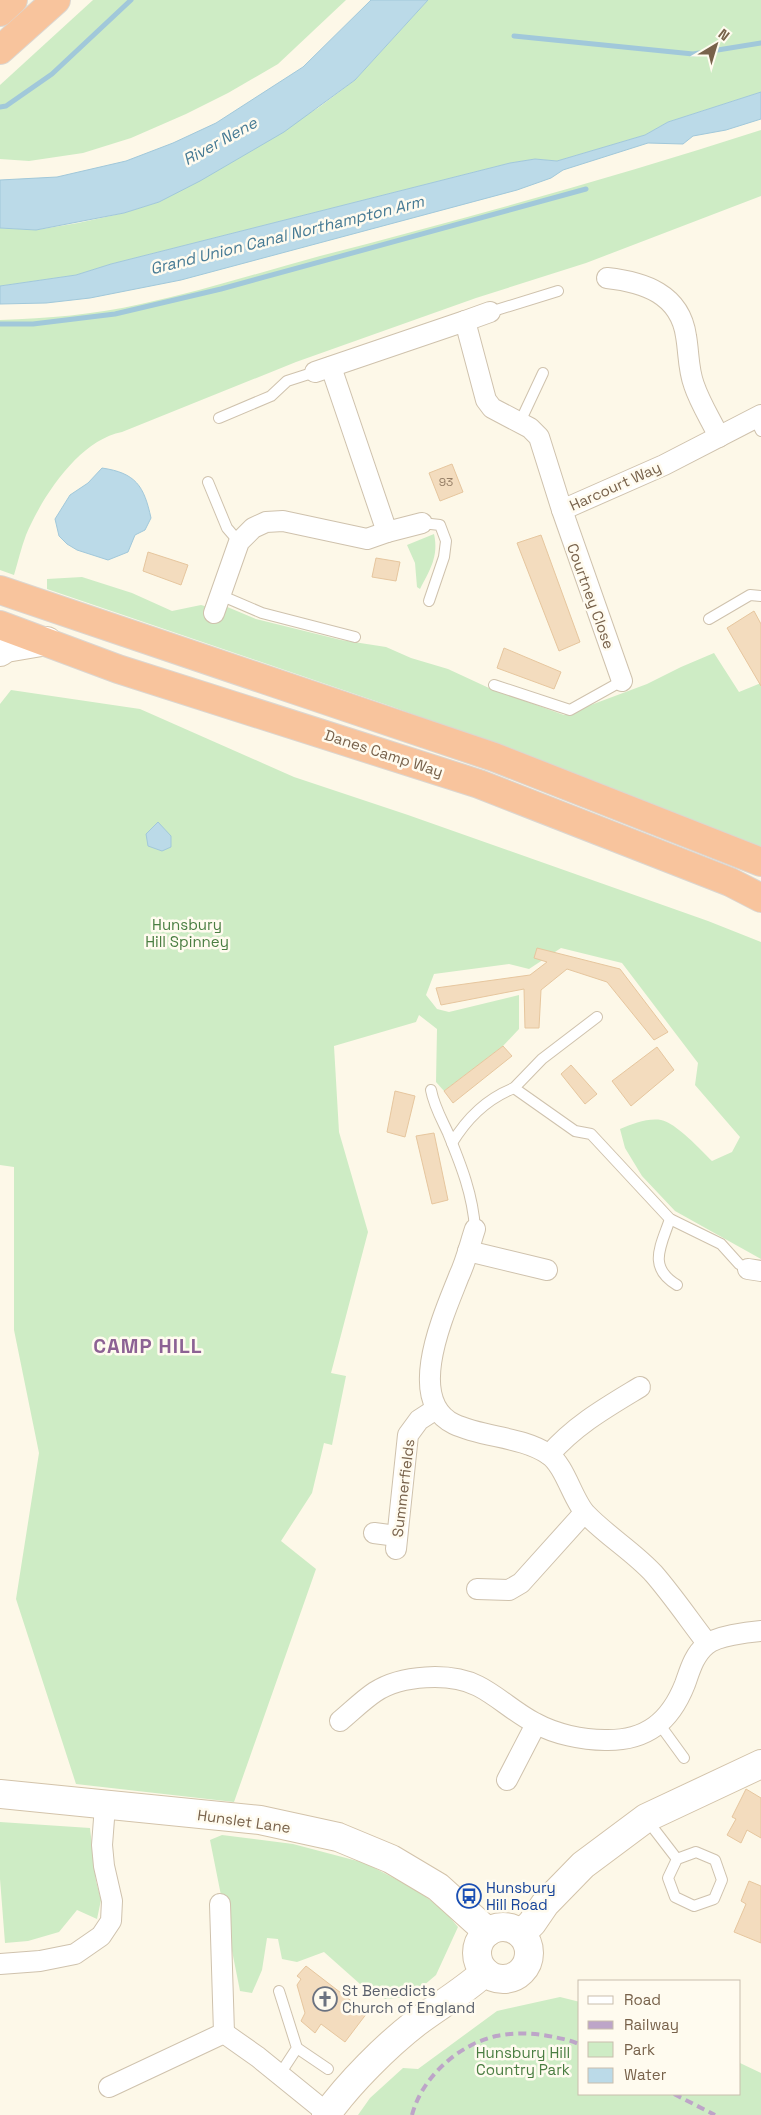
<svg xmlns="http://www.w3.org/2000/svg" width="761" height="2115" font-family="'Space Grotesk',sans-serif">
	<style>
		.green { fill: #ceecc5 }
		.water { fill: #bbdae8; stroke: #a1c8da }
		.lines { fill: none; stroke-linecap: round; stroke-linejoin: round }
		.stream { stroke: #a1c8da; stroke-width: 5 }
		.building { fill: #f3dcbe; stroke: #e6c69e }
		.lane-casing { stroke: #cfc2ad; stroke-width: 12 }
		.street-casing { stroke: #cfc2ad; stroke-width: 22 }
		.secondary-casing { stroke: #d3c3aa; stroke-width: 30 }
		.highway-casing { stroke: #dcd6d0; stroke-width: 30 }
		.lane { stroke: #fff; stroke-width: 10 }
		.street { stroke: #fff; stroke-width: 20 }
		.secondary { stroke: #fff; stroke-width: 28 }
		.highway { stroke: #f8c49d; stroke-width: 28 }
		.rail { stroke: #bda5c8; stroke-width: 4; stroke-dasharray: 8 5; stroke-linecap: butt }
		.labels { text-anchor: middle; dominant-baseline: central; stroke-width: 5; stroke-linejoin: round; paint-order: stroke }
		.number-label { font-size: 12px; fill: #978068 }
		.street-label { font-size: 15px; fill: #78624b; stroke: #fffbef }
		.park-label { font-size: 15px; fill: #4a7e42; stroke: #fffbef }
		.transit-label { font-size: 15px; fill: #164399; stroke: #fffbef; text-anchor: start }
		.worship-label { font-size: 15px; fill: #5b616d; stroke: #fffbef; text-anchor: start }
		.water-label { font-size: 16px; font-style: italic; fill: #467a94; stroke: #fffbef }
		.district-label { font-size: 20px; font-weight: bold; letter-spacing: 1px; fill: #8c6294; stroke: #fffbef }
	</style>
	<rect width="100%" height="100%" fill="#fdf8e8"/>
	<g class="green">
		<path d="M93 0H346L278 64 228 93 186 114 131 138 83 153 29 161 0 159V85Z"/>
		<path d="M428 0H761V92L668 122 645 135 557 161 535 159 510 163 111 264 76 275 0 286V228L36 230 78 223 124 213 159 202 318 108 355 80Z"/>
		<path d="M761 130V196L586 263 476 298 296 362 122 432C79 440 42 497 26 535 21 548 18 562 14 575L0 570V320C48 318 94 315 141 304 202 291 261 272 320 256 469 218 615 177 761 130Z"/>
		<path d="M434 534C439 556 430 570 420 589L417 587 415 563 407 545Z"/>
		<path d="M82 577 132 593 172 611 201 605 222 611 225 606 256 619 341 640 386 647 411 658 448 669 489 688 564 715 647 684 681 667 714 653 739 692 761 683V853L554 767 393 707 47 589V579Z"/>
		<path d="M11 690 140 709 294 777 408 815 708 921 761 942V1259L675 1211 642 1176 625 1148 620 1129C633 1124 647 1118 661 1120 675 1122 702 1151 712 1161L732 1152 740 1137 695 1085 698 1063 622 963 561 948 529 969 509 964 434 974 426 995 437 1009 449 1012 519 995V1029L503 1046 444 1091 436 1082 437 1029 419 1015 416 1022 334 1046 339 1132 368 1232 331 1373 346 1376 332 1445 324 1443 312 1493 281 1541 316 1569 234 1802 76 1784 16 1599 39 1453 14 1330V1167L0 1165V704Z"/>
		<path d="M0 1822 90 1828 96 1881 101 1900 97 1919 77 1910 59 1932 28 1941 5 1943 0 1879Z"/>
		<path d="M222 1835 293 1844 365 1863 411 1887 442 1908 458 1927 436 1975 410 1997 385 1999 360 1984 324 1952 297 1962 282 1959 278 1939 267 1938 262 1970 252 1993 240 1991 210 1840Z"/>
		<path d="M560 1997 580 2002V2094H740V2063L761 2073V2115H358L370 2098 403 2068 418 2069 497 2011Z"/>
	</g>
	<g class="water">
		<path d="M371 0H428L355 80 284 132 200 181 159 202 124 213 36 230 0 228V180L57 177 126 161 173 143 216 123 303 67Z"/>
		<path d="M761 92V119L726 130 693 136 683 144 648 143 563 170 551 178 517 190 181 280 90 298 46 303 0 304V286L76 275 111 264 510 163 535 159 557 161 645 135 668 122Z"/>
		<path d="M102 468C136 473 144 486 151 518L145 530 135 535 128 552 108 560 77 550 67 544 59 536 55 519 70 495 88 483Z"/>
		<path d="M158 822 171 836V847L162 851 148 846 146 834Z"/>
	</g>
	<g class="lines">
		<g class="stream">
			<path d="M514 36 693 54 761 43"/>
			<path d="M0 107 6 106 52 74 131 0"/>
			<path d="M0 324H33L115 314 221 289 586 189"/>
		</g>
	</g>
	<g class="building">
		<path d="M452 464 463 492 440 501 429 473Z"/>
		<path d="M541 535 580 642 559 651 517 543Z"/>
		<path d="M148 552 188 565 181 585 143 571Z"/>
		<path d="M376 558 400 562 396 581 372 577Z"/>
		<path d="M754 611 761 624V686L727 628Z"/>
		<path d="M504 648 561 672 554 689 497 668Z"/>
		<path d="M537 948 620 969 668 1032 654 1040 607 982 567 969 541 990 539 1028H525L524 989 441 1005 436 988 530 975 547 962 534 958Z"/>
		<path d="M503 1046 512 1056 453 1103 444 1091Z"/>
		<path d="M657 1047 674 1070 631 1106 612 1081Z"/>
		<path d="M571 1065 597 1094 585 1104 561 1074Z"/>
		<path d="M395 1091 415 1096 405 1137 387 1132Z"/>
		<path d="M434 1133 448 1200 432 1204 416 1136Z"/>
		<path d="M746 1789 761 1798V1838L747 1830 741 1843 727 1835 736 1819 732 1817Z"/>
		<path d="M749 1881 761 1886V1943L734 1932 746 1904 741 1901Z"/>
		<path d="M306 1966 367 2013 345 2042 321 2024 315 2033 301 2021 305 2013 297 1985 301 1979 297 1976Z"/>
	</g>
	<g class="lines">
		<g class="lane-casing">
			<g id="lane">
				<path d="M490 312 558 291"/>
				<path d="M219 418 271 396 287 381 315 372"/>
				<path d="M755 419 761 431"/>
				<path d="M520 422 543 373"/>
				<path d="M208 482 227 528 239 542"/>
				<path d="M422 523 440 525 446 541 444 557 429 601"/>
				<path d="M220 595 262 613 355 637"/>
				<path d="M709 619 750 595 761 596"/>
				<path d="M494 685 570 710 622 681"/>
				<path d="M597 1017 542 1059 514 1088 575 1131 591 1134 670 1219 721 1244 739 1264 748 1269"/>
				<path d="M431 1090C434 1106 441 1118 448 1133 461 1165 473 1195 475 1229"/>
				<path d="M452 1143C467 1118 486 1099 514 1088"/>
				<path d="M670 1219C661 1246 647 1267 677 1285"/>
				<path d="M660 1725 684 1758"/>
				<path d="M647 1820 677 1859"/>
				<path d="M696 1852 715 1860 722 1880 714 1899 694 1906 675 1897 668 1878 677 1859Z"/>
				<path d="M279 1991 297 2048 280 2074"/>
				<path d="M297 2048 328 2069"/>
			</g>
		</g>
		<g class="street-casing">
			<g id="street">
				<path d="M607 278C644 282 680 294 686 336 689 353 688 369 694 385 700 403 711 420 719 437"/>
				<path d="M490 312 465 321 486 400 492 408 530 428 539 437 562 510 664 465 761 415"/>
				<path d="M331 367 387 532 422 523"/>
				<path d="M315 372 465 321"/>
				<path d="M562 510 622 681"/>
				<path d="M214 613 239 542 253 528 266 522 283 521 367 539 387 532"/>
				<path d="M475 1229C470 1244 466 1261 459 1276 445 1312 404 1400 454 1424 484 1438 520 1436 548 1454 565 1465 573 1501 586 1514 607 1536 634 1552 654 1574 673 1596 690 1621 707 1643"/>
				<path d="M468 1251 547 1270"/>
				<path d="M748 1269 761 1271"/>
				<path d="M549 1455C575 1425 607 1407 640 1387"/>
				<path d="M374 1533 397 1536"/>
				<path d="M396 1549 408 1435 419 1420 436 1409"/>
				<path d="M477 1589 509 1590 521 1583 584 1513"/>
				<path d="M340 1721C352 1711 363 1700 375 1692 401 1675 450 1672 478 1686 498 1696 515 1713 535 1723 555 1734 582 1740 605 1740 646 1741 670 1722 685 1684 690 1670 694 1655 706 1645 716 1636 748 1632 761 1631"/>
				<path d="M507 1780 536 1724"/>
				<path d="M220 1904 224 2033"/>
				<path d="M0 1964 40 1961 75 1954 101 1936 111 1921 112 1901 104 1866 102 1845 105 1806"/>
				<path d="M109 2087 224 2033 258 2057 327 2113"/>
			</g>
		</g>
		<g class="secondary-casing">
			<g id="secondary">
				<path d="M0 652 6 648 47 641"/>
				<path d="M0 1794 260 1820 338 1837 391 1859 438 1887 488 1932"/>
				<circle cx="503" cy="1953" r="26"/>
				<path d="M521 1934 532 1923 545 1904 583 1865 646 1818 761 1764"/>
				<path d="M326 2115C349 2083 386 2046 417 2022 440 2005 464 1991 485 1972"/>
			</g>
		</g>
		<g class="highway-casing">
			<g id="highway">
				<path d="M0 12 13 0"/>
				<path d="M0 50 56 0"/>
				<path d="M0 590 494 757 761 862"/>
				<path d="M0 625 118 669 479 784 730 882 761 898"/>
			</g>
		</g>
		<use href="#lane" class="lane"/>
		<use href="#street" class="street"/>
		<use href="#secondary" class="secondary"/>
		<use href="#highway" class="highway"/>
		<g class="rail">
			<path d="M674 2094 715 2115"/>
			<path d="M412 2115C422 2077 458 2045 496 2036 515 2032 535 2033 554 2037 562 2039 572 2040 580 2045"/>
		</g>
	</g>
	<defs>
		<g id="bus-ring" transform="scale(1.25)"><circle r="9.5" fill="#fffbef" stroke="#1a4fb4" stroke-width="1.5"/><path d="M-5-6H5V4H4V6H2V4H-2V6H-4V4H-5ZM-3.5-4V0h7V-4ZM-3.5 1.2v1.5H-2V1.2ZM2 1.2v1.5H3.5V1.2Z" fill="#1a4fb4"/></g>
		<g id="church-ring" transform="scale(1.25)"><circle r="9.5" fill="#fffbef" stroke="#6b7280" stroke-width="1.5"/><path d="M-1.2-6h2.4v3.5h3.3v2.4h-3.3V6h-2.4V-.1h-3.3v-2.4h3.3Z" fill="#6b7280"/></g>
	</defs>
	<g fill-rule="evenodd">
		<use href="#bus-ring" x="469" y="1896"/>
		<use href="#church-ring" x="325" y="1999"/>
	</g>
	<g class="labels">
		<g class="number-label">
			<text x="446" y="482">93</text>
		</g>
		<g class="street-label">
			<text transform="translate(615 486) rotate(-24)">Harcourt Way</text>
			<text transform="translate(591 596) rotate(70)">Courtney Close</text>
			<text transform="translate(384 753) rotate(18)">Danes Camp Way</text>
			<text transform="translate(403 1488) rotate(-83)">Summerfields</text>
			<text transform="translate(244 1821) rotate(8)">Hunslet Lane</text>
		</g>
		<g class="park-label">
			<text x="187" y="924">Hunsbury<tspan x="187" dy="17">Hill Spinney</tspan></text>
			<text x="523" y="2052">Hunsbury Hill<tspan x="523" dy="17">Country Park</tspan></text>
		</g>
		<g class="transit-label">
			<text x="486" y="1887">Hunsbury<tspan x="486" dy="17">Hill Road</tspan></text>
		</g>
		<g class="worship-label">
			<text x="342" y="1990">St Benedicts<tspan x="342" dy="17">Church of England</tspan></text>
		</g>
		<g class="water-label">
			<text transform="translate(220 141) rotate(-29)">River Nene</text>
			<text transform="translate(287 235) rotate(-14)">Grand Union Canal Northampton Arm</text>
		</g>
		<g class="district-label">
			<text x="148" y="1346">CAMP HILL</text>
		</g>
	</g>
	<rect x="578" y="1980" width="162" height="115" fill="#fffbef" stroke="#c9bead"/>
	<rect x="588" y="1996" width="25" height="8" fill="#ffffff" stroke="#c9bead"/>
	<text x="624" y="2005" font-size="15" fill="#78624b">Road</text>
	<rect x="588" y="2021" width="25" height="8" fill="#bda5c8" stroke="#c9bead"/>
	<text x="624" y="2030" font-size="15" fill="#78624b">Railway</text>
	<rect x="588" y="2042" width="25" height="15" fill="#ceecc5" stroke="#c9bead"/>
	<text x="624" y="2055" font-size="15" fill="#78624b">Park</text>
	<rect x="588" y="2068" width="25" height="15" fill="#bbdae8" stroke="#c9bead"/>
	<text x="624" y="2080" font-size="15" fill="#78624b">Water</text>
	<g transform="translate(716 45) rotate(38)" stroke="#fffbef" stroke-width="4" paint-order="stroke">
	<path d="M0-4L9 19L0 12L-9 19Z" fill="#78624b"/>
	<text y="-8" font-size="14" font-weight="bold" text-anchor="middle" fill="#78624b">N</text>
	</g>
</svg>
